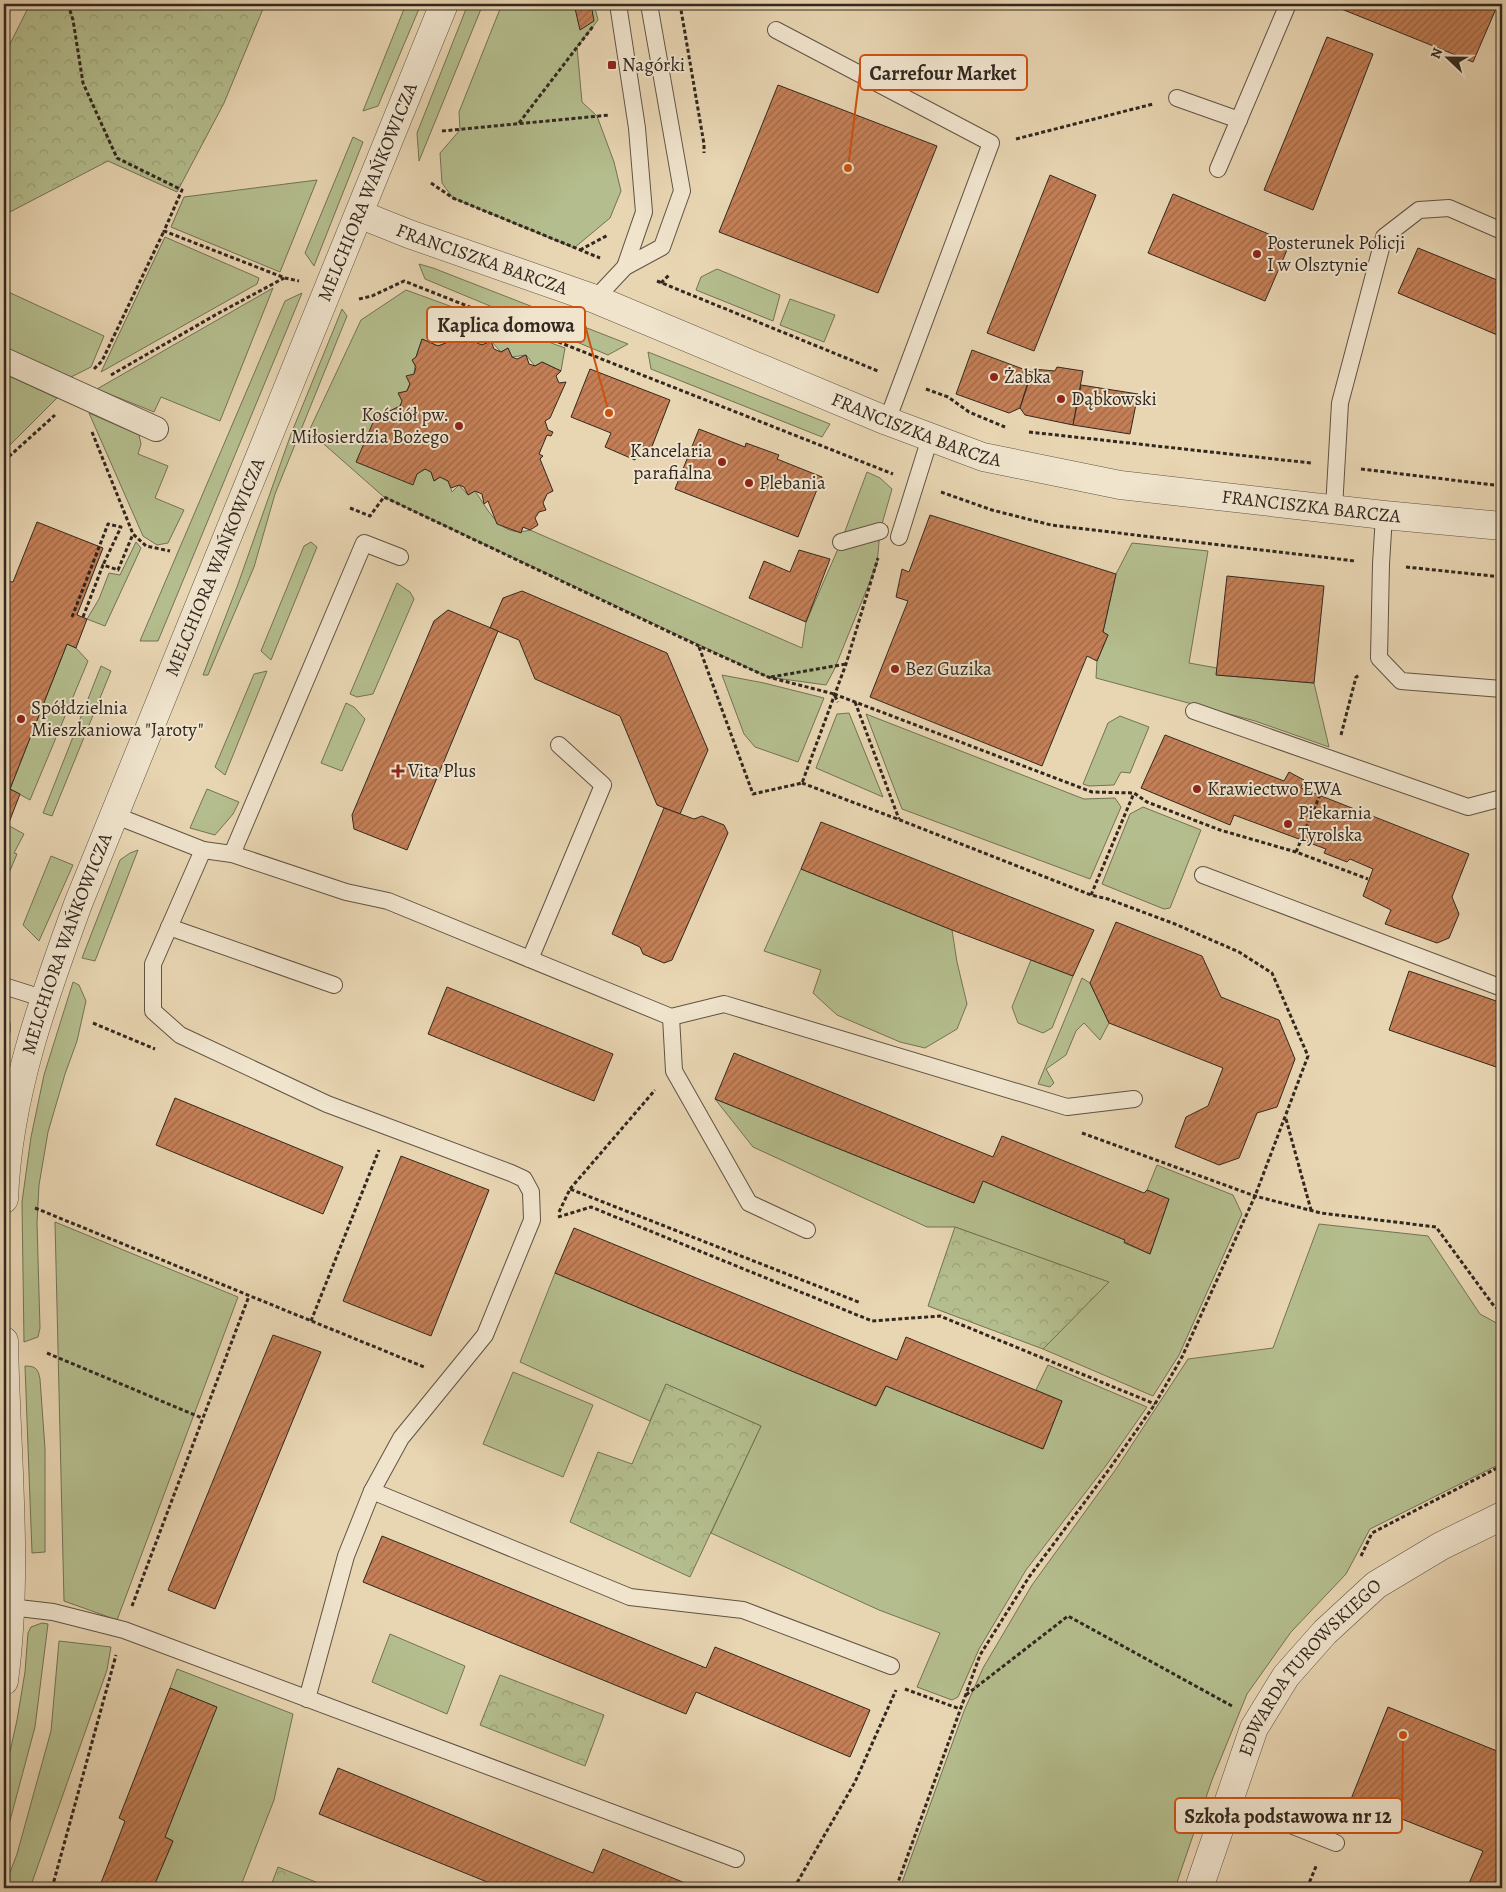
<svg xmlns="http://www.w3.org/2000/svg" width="1506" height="1892" font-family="Alegreya,serif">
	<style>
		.grass { fill: #b4bd8d; stroke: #737256 }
		.forest { fill: url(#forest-crowns); stroke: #737256 }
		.building { fill: url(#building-hatch); stroke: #322820 }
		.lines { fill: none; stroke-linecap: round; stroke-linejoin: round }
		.service-casing { stroke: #605344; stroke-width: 18 }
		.pedestrian-casing { stroke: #605344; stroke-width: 26 }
		.minor-casing { stroke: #605344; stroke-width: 29 }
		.path { stroke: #322820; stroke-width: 3; stroke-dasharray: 4 2.5; stroke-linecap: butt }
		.service { stroke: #f0e4cd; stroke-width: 16 }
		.pedestrian { stroke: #f0e4cd; stroke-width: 24 }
		.minor { stroke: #f0e4cd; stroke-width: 28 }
		.poi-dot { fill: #8f2418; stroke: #f0e4cd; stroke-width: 2 }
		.labels { text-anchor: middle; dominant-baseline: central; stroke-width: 4; stroke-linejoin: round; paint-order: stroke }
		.poi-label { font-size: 19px; fill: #322820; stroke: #f0e4cd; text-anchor: start }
		.street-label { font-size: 19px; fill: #322820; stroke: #f0e4cd }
		.leader { fill: none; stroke: #cd520f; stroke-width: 2 }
		.callout-dot { fill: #cd520f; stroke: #f0e4cd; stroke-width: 2 }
		.callout { fill: #f0e4cd; stroke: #cd520f; stroke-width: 2 }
		.callout-label { font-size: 20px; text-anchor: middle; font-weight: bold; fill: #322820 }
	</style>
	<defs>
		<pattern id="forest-crowns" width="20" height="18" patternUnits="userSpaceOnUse" patternTransform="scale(1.25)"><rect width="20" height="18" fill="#b4bd8d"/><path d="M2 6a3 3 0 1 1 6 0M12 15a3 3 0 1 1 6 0" fill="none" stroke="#9ba279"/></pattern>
		<pattern id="building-hatch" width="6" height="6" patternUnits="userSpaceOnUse" patternTransform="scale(1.25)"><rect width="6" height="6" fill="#c47f56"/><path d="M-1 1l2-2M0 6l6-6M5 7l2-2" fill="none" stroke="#a06847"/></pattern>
	</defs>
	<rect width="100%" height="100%" fill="#e8d5b2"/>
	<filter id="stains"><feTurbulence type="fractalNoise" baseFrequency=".004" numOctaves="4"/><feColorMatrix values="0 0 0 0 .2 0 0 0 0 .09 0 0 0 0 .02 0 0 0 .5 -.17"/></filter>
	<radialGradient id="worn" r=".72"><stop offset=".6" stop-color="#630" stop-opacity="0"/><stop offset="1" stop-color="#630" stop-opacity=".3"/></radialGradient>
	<g class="grass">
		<path d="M406 4H421L378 106 363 111Z"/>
		<path d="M468 4H483L419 161 417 133Z"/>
		<path d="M502 4H594L598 20 577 47 582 102 597 116 614 162 621 191 610 218 574 248 453 198 442 183 440 153 460 130 459 112Z"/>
		<path d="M353 137 363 142 314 266 305 253Z"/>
		<path d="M317 180 280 272 171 227 184 197Z"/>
		<path d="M165 237 259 278 257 284 101 372Z"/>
		<path d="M419 264 433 268 628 344 608 355 425 279Z"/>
		<path d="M717 269 780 295 773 321 696 290 701 277Z"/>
		<path d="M273 288 220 421 161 397 154 412 97 389Z"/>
		<path d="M4 290 104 336 91 367 71 377 4 347Z"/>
		<path d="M406 290 565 348 561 371 542 362 535 366 526 355 512 357 508 348 501 352 491 341 482 345 475 333 470 334 453 327 446 343 438 346 422 339 416 357 414 374 400 406 417 474 425 469 431 472 434 481 440 477 448 481 452 492 459 485 468 495 475 491C489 511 501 539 530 530L802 648 806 622 841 542 867 472 880 478 892 489 880 531 877 564 834 670 826 685 768 677 384 497 309 431 361 320Z"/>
		<path d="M302 293 158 641H140L285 301Z"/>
		<path d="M790 299 835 315 824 342 780 325Z"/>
		<path d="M342 309 347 316 275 494 254 567 208 675H203L237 587 291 434Z"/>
		<path d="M648 352 830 424 822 437 651 369Z"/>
		<path d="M4 373 57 398 4 451Z"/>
		<path d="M89 413 139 435 141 444 138 454 168 466 155 498 184 510 168 543 157 545 143 536Z"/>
		<path d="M136 542 141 548 105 626 87 619 99 599 109 573 120 575Z"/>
		<path d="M311 542 317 547 271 660 261 651 304 546Z"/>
		<path d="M1132 543 1208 551 1189 663 1217 668V675L1314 683 1329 747 1255 721 1096 678 1097 661 1108 635 1103 632 1116 574Z"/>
		<path d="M397 583 410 592 414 599 373 694 357 697 350 694Z"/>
		<path d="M67 644 76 648 88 661 30 800 10 789Z"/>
		<path d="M101 666 111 671 52 816 43 813Z"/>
		<path d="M267 671 225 775 215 767 254 674Z"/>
		<path d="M722 675 764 683 824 698 798 762 755 747 744 734Z"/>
		<path d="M346 703 354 707 365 719 342 771 321 763Z"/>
		<path d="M849 713 883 797 816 768 837 714Z"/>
		<path d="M866 714 1084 799 1115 798 1121 807 1090 879 902 809Z"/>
		<path d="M1120 716 1149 727 1130 773 1121 772 1114 785 1089 786 1083 784 1108 723Z"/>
		<path d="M207 789 239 802 233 814 215 835 190 828Z"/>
		<path d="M1143 807 1201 830 1170 908 1164 909 1102 884 1130 814Z"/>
		<path d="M4 823 24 834 14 853 17 854 4 885Z"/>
		<path d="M138 850 95 961 82 958 120 860 130 853Z"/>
		<path d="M51 856 73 865 39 941 23 925Z"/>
		<path d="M801 869 952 930 957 962 967 1004 957 1029 925 1048 900 1042 837 1015 813 993 821 970 764 951Z"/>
		<path d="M1031 960 1073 976 1052 1028 1043 1033 1018 1023 1012 1007Z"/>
		<path d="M1082 978 1090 983 1109 1023 1100 1040 1084 1023 1076 1031 1066 1055 1046 1069 1054 1083 1050 1087 1038 1084Z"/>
		<path d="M73 982 79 985 86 1001 77 1041 65 1074 48 1132 39 1185 37 1223 40 1328 38 1337 24 1342 22 1202 31 1137 44 1075Z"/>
		<path d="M4 1011C16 1025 8 1038 4 1055Z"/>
		<path d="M715 1099 974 1203 983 1181 1125 1240 1124 1243 1150 1254 1169 1199 1147 1190 1157 1165 1233 1195 1242 1214 1179 1355 1153 1396 1043 1349 1108 1282 955 1227H927L753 1147Z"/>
		<path d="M55 1222 238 1297 117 1620 64 1601Z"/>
		<path d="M1319 1224 1428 1236 1480 1314 1502 1326V1463L1370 1529 1346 1574 1291 1632 1247 1694 1212 1780 1175 1888H900L964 1711 983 1668 1032 1585 1116 1469 1188 1359 1273 1348Z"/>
		<path d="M555 1273 876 1406 886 1386 1043 1449 1062 1401 1036 1390 1048 1365 1147 1407 1105 1467 1026 1570 979 1649 958 1697 952 1700 917 1687 940 1633 879 1610 711 1533 761 1426 666 1384 650 1421 520 1362Z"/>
		<path d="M25 1366C36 1366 38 1369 40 1379L45 1449V1552L32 1553Z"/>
		<path d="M513 1372 593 1405 563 1477 483 1444Z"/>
		<path d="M42 1623 48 1624 35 1727 4 1843V1779L17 1720 25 1672 28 1633 31 1627Z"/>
		<path d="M390 1634 465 1666 447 1714 372 1682Z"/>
		<path d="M59 1641 111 1647 107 1670 30 1888H4L17 1854 51 1731Z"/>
		<path d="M177 1669 293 1714 274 1800 240 1888H153L173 1841 165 1837 216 1707 170 1688Z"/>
	</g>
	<g class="forest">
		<path d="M30 4H265L224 103 177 192 108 161 4 215V56Z"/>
		<path d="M955 1227 1109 1282 1043 1349 928 1306Z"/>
		<path d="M666 1384 761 1426 690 1577 570 1522 598 1452 632 1464Z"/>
		<path d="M500 1675 604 1715 585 1766 480 1725Z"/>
		<path d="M278 1867 331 1888H270Z"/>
	</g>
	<g class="building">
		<path d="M574 4H591L594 21 580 30Z"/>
		<path d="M1329 4H1498L1473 62Z"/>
		<path d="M1327 37 1373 54 1313 210 1264 190Z"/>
		<path d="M778 85 937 146 878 293 719 232Z"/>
		<path d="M1050 175 1096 195 1034 351 987 333Z"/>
		<path d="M1173 194 1290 243 1265 301 1148 253Z"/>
		<path d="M1418 248 1502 282V337L1398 293Z"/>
		<path d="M453 327 470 334 475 333 477 343 482 345 491 341 494 349 501 352 508 348 512 357 517 359 526 355 529 364 535 366 542 362 561 371 556 376 559 383 566 382 550 418 545 421 548 430 553 432 551 436 547 435 539 454 543 456 540 459 553 491 547 494 543 503 546 510 539 512 535 518 538 525 530 530 523 527 521 533 497 524 488 501 484 504 482 494 475 491 468 495 464 487 459 485 451 488 448 481 440 477 434 481 431 472 425 469 417 474 413 485 356 462 375 418 400 406 402 401 398 393 407 391 410 384 406 376 414 374 416 367 412 360 416 357 422 339 438 346 446 343Z"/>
		<path d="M972 350 1031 372 1020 408 1009 413 956 394Z"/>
		<path d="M1057 367 1083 371 1073 425 1025 415 1020 408 1033 369 1055 371Z"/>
		<path d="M590 369 670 400 651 449 640 445 635 460 605 447 611 433 571 417Z"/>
		<path d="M1081 385 1138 394 1130 434 1073 425Z"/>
		<path d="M699 429 745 447 746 443 779 455 777 459 822 477 798 537 675 489Z"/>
		<path d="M930 515 1116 574 1103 632 1108 635 1097 661 1087 656 1042 766 870 697 908 601 896 597 902 569 909 572Z"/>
		<path d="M37 522 103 548 77 615 87 619 76 648 67 644 10 789 20 794 8 825 4 823V581L13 582Z"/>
		<path d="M799 550 830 559 806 622 749 598 764 561 790 572Z"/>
		<path d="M1227 576 1324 586 1314 683 1216 675Z"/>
		<path d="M522 591 667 653 708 750 680 814 657 805 620 716 535 679 519 640 490 628 503 598Z"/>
		<path d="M448 610 498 631 407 850 354 829 352 815 434 621Z"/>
		<path d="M1165 735 1284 781 1289 772 1304 780 1301 788 1469 854 1452 897 1459 914 1449 938 1437 943 1385 924 1391 910 1363 896 1373 869 1350 859 1347 862 1324 853 1326 849 1234 815 1230 825 1141 788Z"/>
		<path d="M664 808 694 819 702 816 724 825 728 833 672 960 664 963 643 954 640 947 612 934Z"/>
		<path d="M821 822 1094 930 1073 976 952 930 801 869Z"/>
		<path d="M1116 922 1202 956 1221 997 1279 1020 1295 1059 1277 1107 1257 1113 1239 1158 1219 1165 1175 1147 1186 1117 1208 1106 1223 1068 1109 1023 1090 983Z"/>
		<path d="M1409 971 1502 1003V1069L1389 1030Z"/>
		<path d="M447 987 613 1054 594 1101 428 1034Z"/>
		<path d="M734 1053 993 1157 1002 1136 1144 1193 1147 1190 1169 1199 1150 1254 1124 1242 1125 1240 983 1181 974 1203 715 1099Z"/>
		<path d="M175 1098 343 1167 323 1214 156 1145Z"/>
		<path d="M401 1156 489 1190 431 1336 343 1301Z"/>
		<path d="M574 1228 897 1360 906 1337 1062 1401 1043 1449 886 1386 876 1406 555 1273Z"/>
		<path d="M273 1335 321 1352 215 1609 168 1590Z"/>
		<path d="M382 1536 706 1668 715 1647 870 1710 850 1757 696 1692 686 1714 363 1582Z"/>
		<path d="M170 1688 217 1707 165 1837 173 1841 153 1888H99L125 1821 119 1818Z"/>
		<path d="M1388 1707 1502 1753V1888H1467L1483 1851 1351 1799Z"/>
		<path d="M338 1768 593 1873 603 1849 697 1888H502L319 1814Z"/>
	</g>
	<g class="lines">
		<g class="service-casing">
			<g id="service">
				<path d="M618 4 637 128 644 212 625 267"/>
				<path d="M776 30 991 143 887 421"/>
				<path d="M1177 98 1239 120"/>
				<path d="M1218 169 1288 4"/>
				<path d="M595 299 625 267 662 247 682 191 649 4"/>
				<path d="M1334 508 1340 403 1384 237 1419 210 1449 208 1502 231"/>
				<path d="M1384 515 1381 564 1379 658 1401 681 1502 689"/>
				<path d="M899 537 930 438"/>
				<path d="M841 542 880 531"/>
				<path d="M1194 711 1468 807 1502 798"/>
				<path d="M114 815 203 850 232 854 346 892 388 901 671 1017 724 1004 1067 1107 1134 1099"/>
				<path d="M203 850 153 964V1011L180 1035 327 1104 511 1173 524 1179 531 1192 532 1220 485 1335 401 1438 372 1491 346 1556 307 1699"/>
				<path d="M232 854 364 543 400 557"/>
				<path d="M1203 875 1502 988"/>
				<path d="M169 927 334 985"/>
				<path d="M530 959 603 785 559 745"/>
				<path d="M4 986 45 999"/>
				<path d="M671 1017 674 1071 749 1203 807 1230"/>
				<path d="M372 1491 630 1597 743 1610 891 1666"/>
				<path d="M10 1607 53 1612 124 1630 736 1859"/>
				<path d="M1230 1801 1336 1843"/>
			</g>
		</g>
		<g class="pedestrian-casing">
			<path id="pedestrian" d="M4 360 156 429"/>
		</g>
		<g class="minor-casing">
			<g id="minor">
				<path id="s1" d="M359 214 409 234 595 299 887 421 983 457 1120 485 1384 515 1502 526"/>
				<path id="s2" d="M4 1199C8 1096 43 1000 78 904L444 4"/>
				<path d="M4 1341C6 1454 19 1569 4 1681"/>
				<path id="s3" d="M1199 1888 1254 1728 1286 1676 1325 1632 1376 1585 1441 1546 1502 1516"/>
			</g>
		</g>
		<g class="path">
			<path d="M68 4 73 20 83 83 117 158 182 190 164 231 285 278 299 281"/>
			<path d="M680 4 704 144V153"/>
			<path d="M977 4 1010 7 1033 4"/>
			<path d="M519 123 594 25"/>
			<path d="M442 131 610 115"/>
			<path d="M1016 139 1153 104"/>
			<path d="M431 183 453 198 600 258"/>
			<path d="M580 250 608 235"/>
			<path d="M657 281 878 371"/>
			<path d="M661 283 670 274"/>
			<path d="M359 299 372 296 404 281 893 474"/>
			<path d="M94 369 102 361 164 231"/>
			<path d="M111 375 217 314 284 278"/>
			<path d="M926 389 948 397 969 412 1005 427"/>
			<path d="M92 432 133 534 146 546 170 551"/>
			<path d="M1029 432 1311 463"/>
			<path d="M4 461 55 415"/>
			<path d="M1361 469 1502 486"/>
			<path d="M941 492 992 510 1051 525 1355 561"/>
			<path d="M350 508 370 516 384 497 699 646 768 677 834 694 838 702"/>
			<path d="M1406 567 1502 577"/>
			<path d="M72 617 108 524 121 527 103 565"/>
			<path d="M83 617 103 565 118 570 133 534"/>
			<path d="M699 647 753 794 802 783 846 664 878 558"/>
			<path d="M771 677 846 664"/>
			<path d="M834 694 1092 792 1134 793 1147 802 1220 830 1296 852 1368 879"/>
			<path d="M855 702 899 819"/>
			<path d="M1341 735 1356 677 1360 675"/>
			<path d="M802 783 900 820 1091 895 1108 899 1175 924 1239 952 1272 973 1308 1056 1255 1196 1182 1357 1155 1404 1110 1468 1029 1577 980 1655 896 1888"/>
			<path d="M1296 852 1325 783"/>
			<path d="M1091 895 1134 793"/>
			<path d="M93 1023 155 1049"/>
			<path d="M1286 1119 1311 1210"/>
			<path d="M1082 1133 1255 1196 1321 1213 1436 1227 1494 1306 1502 1312"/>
			<path d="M570 1189 655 1090"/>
			<path d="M35 1208 424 1367"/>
			<path d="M559 1212 570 1189 861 1303"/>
			<path d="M558 1217 591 1207 872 1321 940 1316 1155 1404"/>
			<path d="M311 1321 379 1150"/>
			<path d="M47 1353 202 1418"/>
			<path d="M1361 1556 1372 1533 1499 1467 1502 1468"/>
			<path d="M132 1606 249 1296"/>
			<path d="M905 1689 960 1709"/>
			<path d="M966 1695 1068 1616 1232 1706"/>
			<path d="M52 1888 116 1655"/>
			<path d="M794 1888 855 1782 896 1690"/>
			<path d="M1307 1888 1317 1864"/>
		</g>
		<use href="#service" class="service"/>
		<use href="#pedestrian" class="pedestrian"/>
		<use href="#minor" class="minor"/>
	</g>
	<g class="poi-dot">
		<rect x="607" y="60" width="10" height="10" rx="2.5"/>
		<circle cx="1257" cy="254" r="5"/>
		<circle cx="994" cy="377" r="5"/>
		<circle cx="1061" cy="399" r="5"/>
		<circle cx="459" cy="426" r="5"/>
		<circle cx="722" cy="462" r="5"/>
		<circle cx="749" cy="483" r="5"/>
		<circle cx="895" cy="669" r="5"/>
		<circle cx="21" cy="719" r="5"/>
		<path d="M395.5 763.5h5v5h5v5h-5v5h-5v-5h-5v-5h5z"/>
		<circle cx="1197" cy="789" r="5"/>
		<circle cx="1288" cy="824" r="5"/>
	</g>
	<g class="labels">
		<g class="poi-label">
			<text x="622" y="65">Nagórki</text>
			<text x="1267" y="243">Posterunek Policji<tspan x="1267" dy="22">I w Olsztynie</tspan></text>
			<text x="1004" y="377">Żabka</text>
			<text x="1071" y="399">Dąbkowski</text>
			<text x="449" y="415" text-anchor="end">Kościół pw.<tspan x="449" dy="22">Miłosierdzia Bożego</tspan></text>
			<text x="712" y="451" text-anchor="end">Kancelaria<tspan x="712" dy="22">parafialna</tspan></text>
			<text x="759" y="483">Plebania</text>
			<text x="905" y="669">Bez Guzika</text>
			<text x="31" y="708">Spółdzielnia<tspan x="31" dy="22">Mieszkaniowa "Jaroty"</tspan></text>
			<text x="408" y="771">Vita Plus</text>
			<text x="1207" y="789">Krawiectwo EWA</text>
			<text x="1298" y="813">Piekarnia<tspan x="1298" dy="22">Tyrolska</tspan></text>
		</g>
		<g class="street-label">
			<text stroke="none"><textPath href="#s2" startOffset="1074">MELCHIORA WAŃKOWICZA</textPath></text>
			<text stroke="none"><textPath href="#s1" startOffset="131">FRANCISZKA BARCZA</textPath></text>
			<text stroke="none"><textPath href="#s1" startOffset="598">FRANCISZKA BARCZA</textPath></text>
			<text stroke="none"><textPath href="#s1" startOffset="1002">FRANCISZKA BARCZA</textPath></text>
			<text stroke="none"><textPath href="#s2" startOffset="669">MELCHIORA WAŃKOWICZA</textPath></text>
			<text stroke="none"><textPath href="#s2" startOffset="264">MELCHIORA WAŃKOWICZA</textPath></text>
			<text stroke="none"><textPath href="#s3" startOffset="251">EDWARDA TUROWSKIEGO</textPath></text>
		</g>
	</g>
	<path class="leader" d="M848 168L860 73M609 413L585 325M1403 1735L1402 1816"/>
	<g class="callout-dot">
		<circle cx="848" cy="168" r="5"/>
		<circle cx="609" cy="413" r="5"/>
		<circle cx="1403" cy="1735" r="5"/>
	</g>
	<g class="callout">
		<rect x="860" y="55" width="167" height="35" rx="5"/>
		<rect x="427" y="307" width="158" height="35" rx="5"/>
		<rect x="1175" y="1798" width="227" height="35" rx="5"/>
	</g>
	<g class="callout-label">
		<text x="943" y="80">Carrefour Market</text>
		<text x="506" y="332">Kaplica domowa</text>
		<text x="1288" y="1823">Szkoła podstawowa nr 12</text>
	</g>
	<rect width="1506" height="1892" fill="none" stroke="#e8d5b2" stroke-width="20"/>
	<rect x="5" y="5" width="1496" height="1882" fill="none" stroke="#322820" stroke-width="2.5"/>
	<rect x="10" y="10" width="1486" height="1872" fill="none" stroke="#322820"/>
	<g transform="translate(1448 58) rotate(292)" stroke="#f0e4cd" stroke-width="4" paint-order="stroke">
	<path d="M0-4L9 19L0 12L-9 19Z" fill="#322820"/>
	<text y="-8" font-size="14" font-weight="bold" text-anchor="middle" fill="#322820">N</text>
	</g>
	<rect width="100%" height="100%" filter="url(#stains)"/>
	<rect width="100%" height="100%" fill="url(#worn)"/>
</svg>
